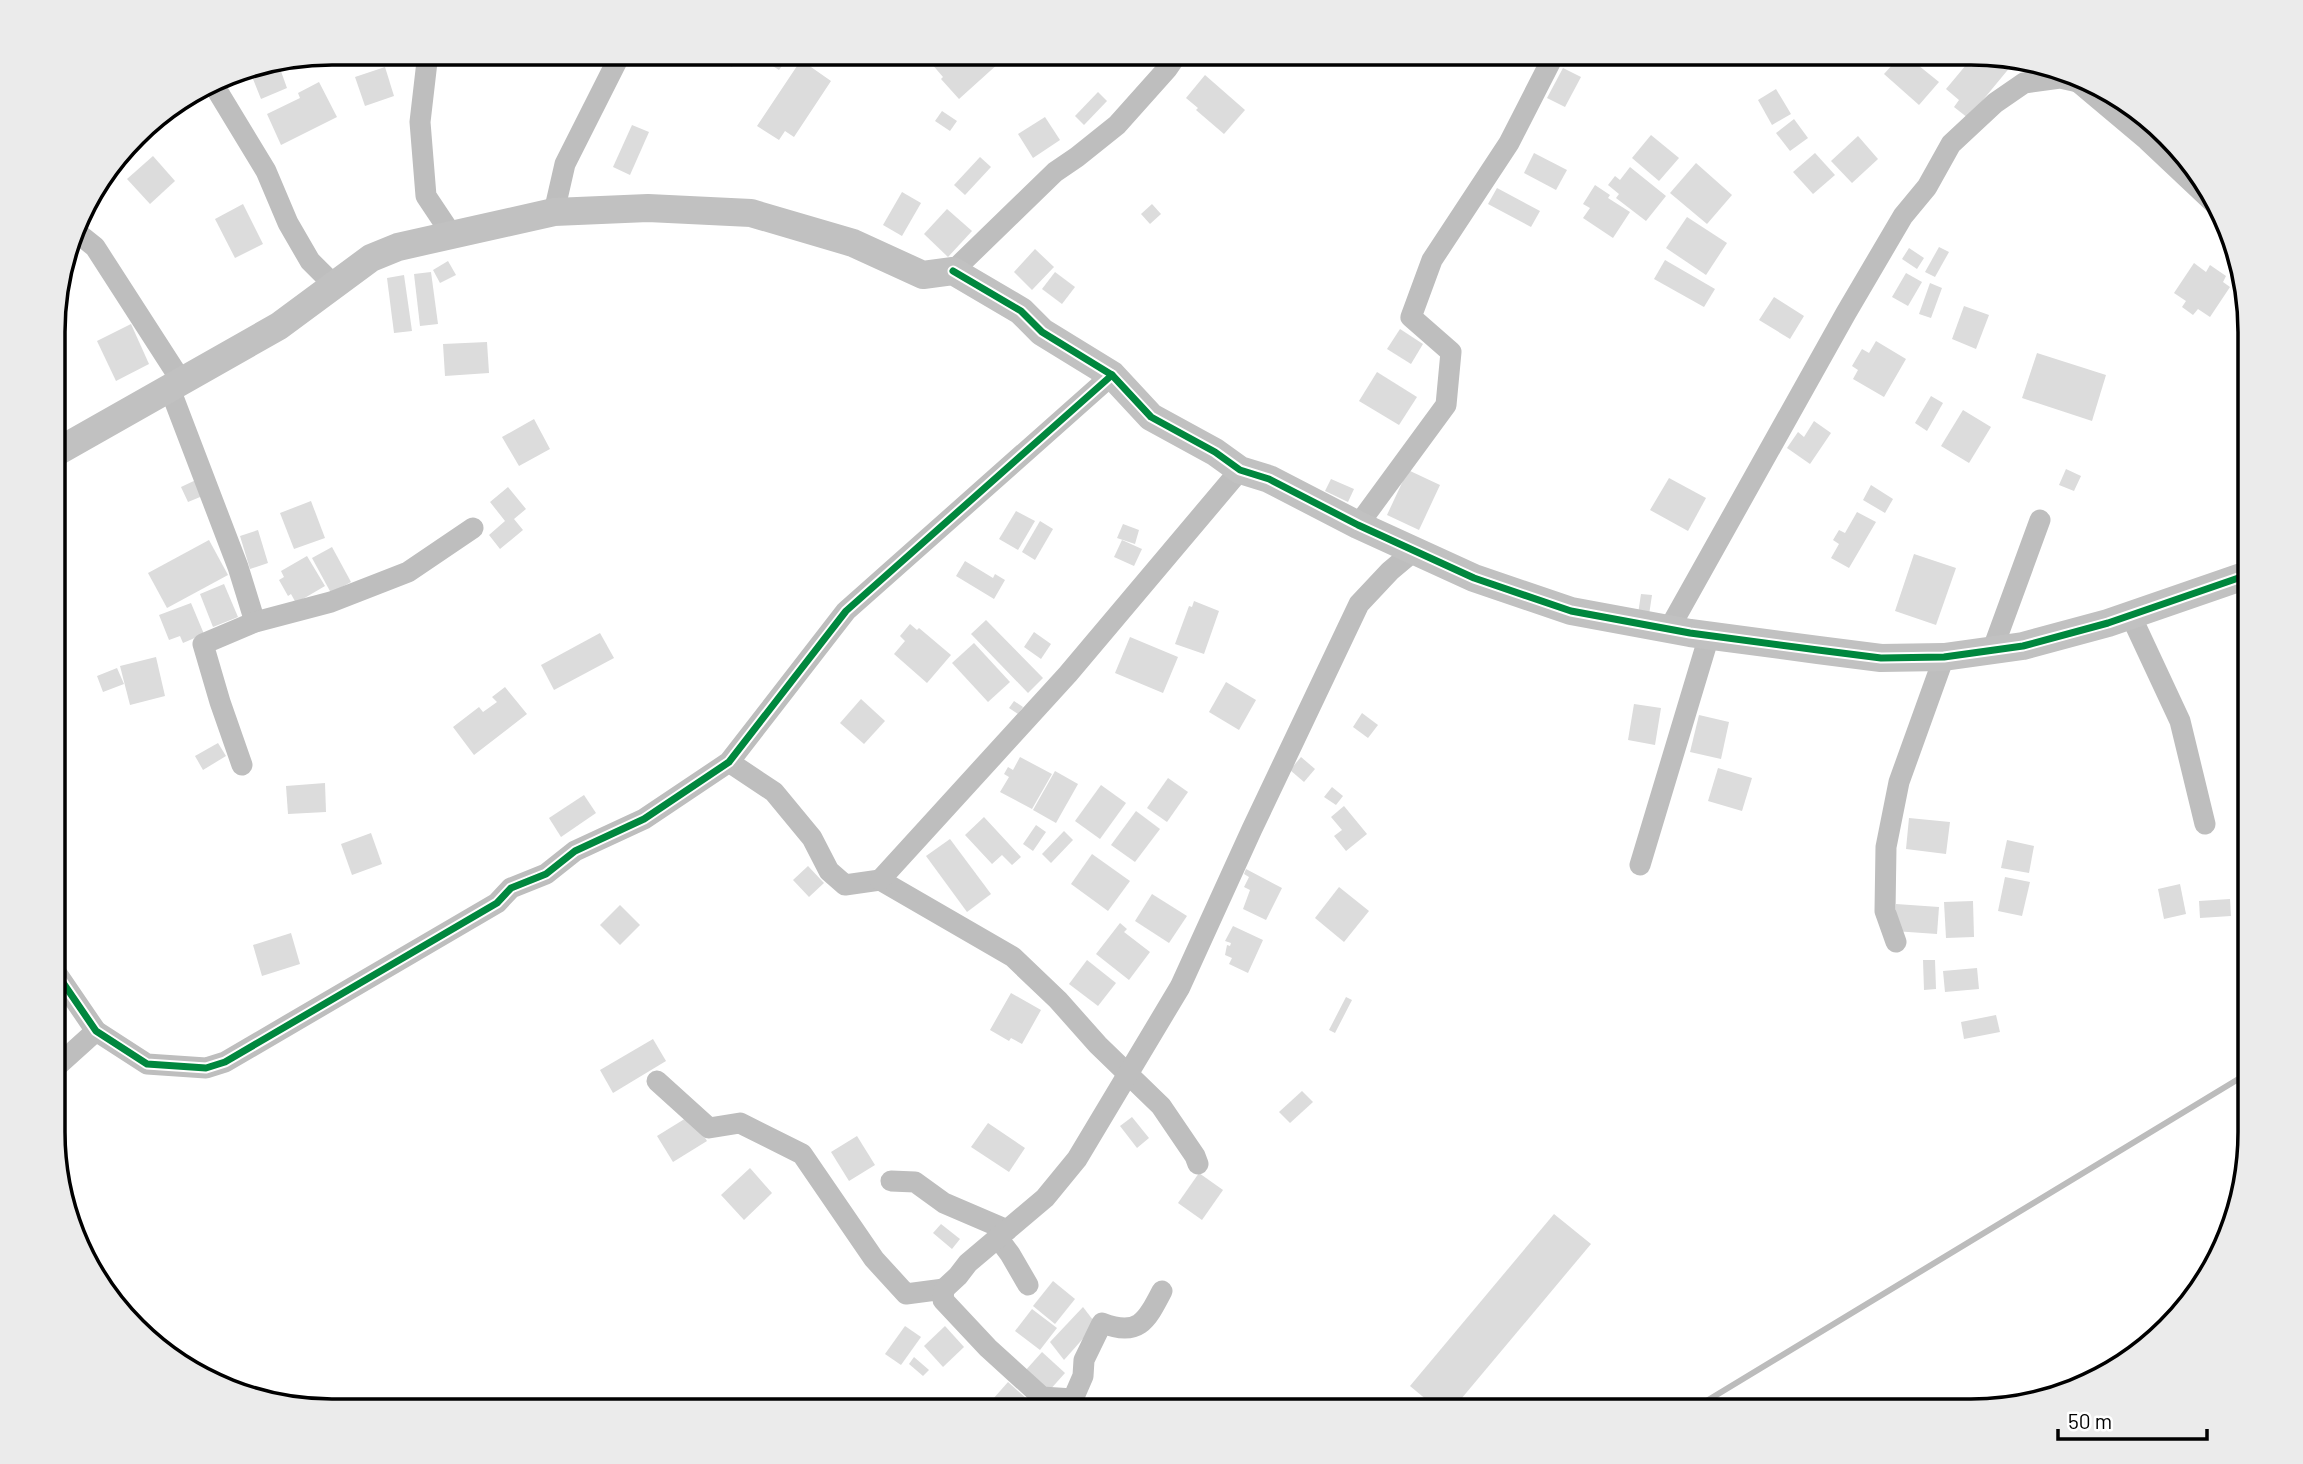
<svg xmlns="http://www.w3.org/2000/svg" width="2303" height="1464" font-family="Barlow,sans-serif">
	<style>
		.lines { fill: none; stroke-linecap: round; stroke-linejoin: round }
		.stream { stroke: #bcbcbc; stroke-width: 6 }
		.building { fill: #dcdcdc }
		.street { stroke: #bebebe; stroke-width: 21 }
		.secondary { stroke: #c1c1c1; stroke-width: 28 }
		.cycleway-casing { stroke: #fff; stroke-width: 11 }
		.cycleway { stroke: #00873e; stroke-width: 7 }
		.rim { fill: none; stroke: #000; stroke-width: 3.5 }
	</style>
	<rect width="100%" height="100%" fill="#fff"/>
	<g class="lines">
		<path class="stream" d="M1690 1411 2250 1072"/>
	</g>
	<g class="building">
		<path d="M548 53H577L552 63Z"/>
		<path d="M712 53H740L732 67 710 56Z"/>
		<path d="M752 53H791L779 70Z"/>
		<path d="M943 53H1010L959 99 941 79 943 77 931 63Z"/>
		<path d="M1903 53 1939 82 1919 105 1884 74Z"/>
		<path d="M1976 53 2000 56 2011 66 1968 118 1954 107 1959 100 1946 89Z"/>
		<path d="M801 60 831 81 794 137 785 131 779 140 757 126Z"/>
		<path d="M278 63 287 88 261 99 249 69Z"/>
		<path d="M385 67 394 96 365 106 355 77Z"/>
		<path d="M1563 68 1581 77 1565 107 1547 98Z"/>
		<path d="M1205 75 1245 110 1224 134 1196 110 1198 108 1186 98Z"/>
		<path d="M319 82 337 117 281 145 267 114 300 98 298 93Z"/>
		<path d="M1776 89 1791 114 1772 125 1758 100Z"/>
		<path d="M1098 92 1107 101 1084 125 1075 116Z"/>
		<path d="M942 111 957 121 950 131 935 121Z"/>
		<path d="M1045 117 1060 140 1033 158 1018 134Z"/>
		<path d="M1794 119 1808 138 1790 151 1776 133Z"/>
		<path d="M632 125 649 132 630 175 613 167Z"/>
		<path d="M1651 135 1679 158 1659 181 1632 158Z"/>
		<path d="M1858 136 1878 159 1852 183 1831 161Z"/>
		<path d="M1534 153 1567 170 1556 190 1524 173Z"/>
		<path d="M1815 153 1835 175 1813 194 1793 172Z"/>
		<path d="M153 156 175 181 150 204 127 179Z"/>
		<path d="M980 157 991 167 965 195 954 185Z"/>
		<path d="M1696 163 1732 195 1707 224 1670 193Z"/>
		<path d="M1630 167 1666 196 1646 221 1616 198 1619 194 1608 185 1615 176 1620 180Z"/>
		<path d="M1595 185 1610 195 1608 198 1630 212 1613 238 1583 218 1590 208 1583 204Z"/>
		<path d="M1497 188 1540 211 1531 227 1488 204Z"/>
		<path d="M902 192 921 203 902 236 883 225Z"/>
		<path d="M243 204 263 244 235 258 215 219Z"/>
		<path d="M1152 204 1161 214 1150 224 1141 214Z"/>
		<path d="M947 209 972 231 948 257 924 234Z"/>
		<path d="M1687 217 1727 243 1706 275 1666 248Z"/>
		<path d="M1939 247 1949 252 1935 277 1925 272Z"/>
		<path d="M1909 248 1924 258 1917 269 1902 259Z"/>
		<path d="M1035 249 1054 267 1032 290 1014 272Z"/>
		<path d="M1665 260 1715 289 1704 307 1654 279Z"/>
		<path d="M448 261 456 275 440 283 433 270Z"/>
		<path d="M2194 263 2206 272 2210 265 2226 276 2223 282 2230 287 2210 317 2198 309 2193 315 2182 307 2186 301 2174 293Z"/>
		<path d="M431 272 438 324 420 326 414 274Z"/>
		<path d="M1055 272 1075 287 1062 304 1042 289Z"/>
		<path d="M1906 273 1922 282 1908 306 1892 297Z"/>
		<path d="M404 275 412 331 394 333 387 278Z"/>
		<path d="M1930 283 1942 288 1931 318 1919 314Z"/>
		<path d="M1774 297 1804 316 1790 339 1759 320Z"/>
		<path d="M1964 306 1989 315 1976 349 1952 339Z"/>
		<path d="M131 324 149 364 116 381 97 341Z"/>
		<path d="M1400 329 1423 344 1411 364 1387 349Z"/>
		<path d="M1876 341 1906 359 1884 397 1853 379 1858 370 1852 366 1862 349 1869 353Z"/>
		<path d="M487 342 489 373 445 376 443 344Z"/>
		<path d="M2037 353 2106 375 2092 421 2022 398Z"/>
		<path d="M1377 372 1417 397 1399 425 1359 401Z"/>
		<path d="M1931 396 1943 403 1927 431 1915 423Z"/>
		<path d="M1963 410 1991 427 1969 463 1941 446Z"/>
		<path d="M534 419 550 449 519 466 502 437Z"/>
		<path d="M1814 421 1831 433 1810 464 1787 448 1798 432 1804 437Z"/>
		<path d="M2066 469 2081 476 2074 491 2059 485Z"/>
		<path d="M1408 470 1440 485 1419 530 1387 515Z"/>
		<path d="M1669 478 1706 498 1688 531 1650 510Z"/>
		<path d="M198 479 205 495 188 502 181 487Z"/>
		<path d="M1331 479 1354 489 1348 502 1325 491Z"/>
		<path d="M1871 485 1893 499 1885 513 1863 500Z"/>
		<path d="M508 487 526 509 514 519 523 530 500 549 489 535 505 521 490 502Z"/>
		<path d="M311 501 325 538 294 549 280 513Z"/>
		<path d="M1016 511 1035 521 1018 550 999 539Z"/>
		<path d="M1857 512 1876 522 1849 568 1831 558 1839 544 1833 540 1839 530 1845 533Z"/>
		<path d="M1040 521 1053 529 1035 560 1022 552Z"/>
		<path d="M1123 524 1139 530 1135 544 1117 538Z"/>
		<path d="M258 530 268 563 250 569 240 536Z"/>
		<path d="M209 540 228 575 167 608 148 573Z"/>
		<path d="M1122 540 1142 549 1134 566 1114 557Z"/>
		<path d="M332 547 351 582 331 593 312 558Z"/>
		<path d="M1914 554 1956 568 1936 625 1895 611Z"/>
		<path d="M307 556 325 586 296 603 291 594 288 596 279 580 284 577 281 571Z"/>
		<path d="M965 561 993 578 995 574 1005 580 994 599 956 576Z"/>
		<path d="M224 584 238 617 213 627 200 594Z"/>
		<path d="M1641 594 1652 595 1649 615 1638 614Z"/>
		<path d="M1194 601 1219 611 1204 654 1175 644 1189 606 1192 607Z"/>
		<path d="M191 603 204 634 183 643 180 636 169 640 159 615Z"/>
		<path d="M986 620 1043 678 1028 693 971 634Z"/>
		<path d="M910 624 917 630 919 628 951 655 927 683 894 654 905 641 900 636Z"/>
		<path d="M1034 632 1051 644 1041 659 1024 647Z"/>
		<path d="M600 633 614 658 554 690 541 665Z"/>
		<path d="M1130 637 1178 657 1163 693 1115 673Z"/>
		<path d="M974 643 1010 682 988 702 952 663Z"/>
		<path d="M156 657 165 696 130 705 120 666Z"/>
		<path d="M117 668 124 684 103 692 97 676Z"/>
		<path d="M1226 682 1256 700 1239 730 1209 712Z"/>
		<path d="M505 687 527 714 474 755 453 727 479 707 483 712 497 702 492 697Z"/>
		<path d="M861 699 885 721 864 744 840 723Z"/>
		<path d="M1014 701 1023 707 1018 714 1009 708Z"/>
		<path d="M1634 704 1661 708 1655 745 1628 740Z"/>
		<path d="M1362 713 1378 725 1368 738 1353 727Z"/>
		<path d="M1699 715 1729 722 1721 759 1690 752Z"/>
		<path d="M218 743 226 756 203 770 195 756Z"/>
		<path d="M1020 757 1052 774 1032 809 1000 792 1009 777 1004 774 1008 767 1013 770Z"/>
		<path d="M1301 757 1315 769 1304 782 1290 770Z"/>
		<path d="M1718 768 1752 778 1742 811 1708 801Z"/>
		<path d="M1055 771 1078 784 1056 823 1033 810Z"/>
		<path d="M1168 778 1188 792 1167 822 1147 808Z"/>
		<path d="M325 783 326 812 288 814 286 786Z"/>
		<path d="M1101 785 1126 803 1100 839 1075 821Z"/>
		<path d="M1332 787 1343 796 1336 805 1324 797Z"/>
		<path d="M584 795 596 813 561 837 549 818Z"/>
		<path d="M1344 806 1367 834 1346 851 1334 836 1342 830 1331 817Z"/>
		<path d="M1136 811 1160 829 1135 862 1111 845Z"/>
		<path d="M984 817 1021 857 1012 865 1002 855 992 864 965 835Z"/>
		<path d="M1909 818 1950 822 1946 854 1906 849Z"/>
		<path d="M1036 825 1046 832 1033 851 1023 844Z"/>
		<path d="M1064 831 1073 840 1051 863 1042 854Z"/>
		<path d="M371 833 382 864 352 875 341 844Z"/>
		<path d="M950 839 991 894 967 912 926 856Z"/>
		<path d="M2007 840 2034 846 2029 873 2001 868Z"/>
		<path d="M1092 854 1130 881 1108 911 1071 884Z"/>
		<path d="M808 866 824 883 809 897 793 880Z"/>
		<path d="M1246 869 1282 888 1266 920 1243 909 1250 890 1244 887 1249 877 1244 874Z"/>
		<path d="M2005 877 2030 882 2022 916 1998 911Z"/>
		<path d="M2180 884 2186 914 2164 919 2158 889Z"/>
		<path d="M1339 887 1369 911 1344 942 1315 918Z"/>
		<path d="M1152 894 1187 916 1169 943 1135 921Z"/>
		<path d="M2230 899 2231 916 2200 918 2199 901Z"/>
		<path d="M1973 901 1974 937 1946 938 1944 902Z"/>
		<path d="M1896 904 1939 907 1937 934 1894 931Z"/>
		<path d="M620 905 640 925 620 945 600 925Z"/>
		<path d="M1120 923 1127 929 1124 932 1150 952 1129 980 1096 954Z"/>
		<path d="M1233 926 1263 940 1248 973 1229 964 1232 958 1225 955 1227 945 1230 946 1231 943 1225 941Z"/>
		<path d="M291 933 300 964 262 976 253 945Z"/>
		<path d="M1087 960 1116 983 1098 1006 1069 984Z"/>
		<path d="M1923 960H1935L1936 989 1924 990Z"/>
		<path d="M1977 968 1979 989 1945 992 1943 971Z"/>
		<path d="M1011 993 1041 1010 1022 1044 1011 1038 1009 1041 990 1030Z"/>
		<path d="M1346 997 1352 1000 1335 1033 1329 1030Z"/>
		<path d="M1996 1015 2000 1032 1964 1039 1961 1022Z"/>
		<path d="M653 1039 666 1061 613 1093 600 1070Z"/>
		<path d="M1302 1091 1313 1102 1290 1123 1279 1112Z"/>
		<path d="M691 1115 707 1141 673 1162 657 1136Z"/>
		<path d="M1132 1117 1149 1138 1137 1148 1120 1126Z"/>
		<path d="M988 1123 1025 1148 1009 1172 971 1147Z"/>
		<path d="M857 1136 875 1165 849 1181 831 1152Z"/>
		<path d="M750 1168 772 1193 744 1220 721 1195Z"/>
		<path d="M1199 1173 1223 1190 1202 1220 1178 1203Z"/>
		<path d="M1554 1214 1591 1244 1451 1411H1440L1410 1386Z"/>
		<path d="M941 1224 960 1239 952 1249 933 1233Z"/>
		<path d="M1053 1281 1075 1299 1055 1324 1033 1306Z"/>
		<path d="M1083 1307 1096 1324 1064 1360 1050 1342Z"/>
		<path d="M1032 1309 1057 1328 1040 1350 1015 1331Z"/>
		<path d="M905 1326 921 1337 901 1365 885 1354Z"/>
		<path d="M945 1326 964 1347 943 1367 924 1346Z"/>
		<path d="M1042 1352 1065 1373 1048 1392 1025 1371Z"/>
		<path d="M914 1357 929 1370 923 1376 909 1364Z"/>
		<path d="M1008 1382 1027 1399 1016 1411H1007L993 1399Z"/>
	</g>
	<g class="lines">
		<g class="street">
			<path d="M428 53 420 122 426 196 452 235"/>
			<path d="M2076 77 2078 82 2147 140 2217 206"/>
			<path d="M212 82 266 171 288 223 310 261 334 285"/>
			<path d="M554 212 565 164 621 53"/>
			<path d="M75 231 95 247 182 382"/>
			<path d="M953 271 1055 172 1077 157 1117 125 1167 69 1178 53"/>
			<path d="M170 389 238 567 255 622"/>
			<path d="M1358 525 1446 405 1451 352 1411 317 1432 260 1509 143 1555 53"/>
			<path d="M2131 616 2180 721 2205 824"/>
			<path d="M1669 629 1846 313 1903 216 1927 187 1951 144 1995 103 2024 83 2060 78 2078 82"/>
			<path d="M1992 651 2040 520"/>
			<path d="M729 762 774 792 812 838 829 871 845 885 880 880 1013 957 1058 1000 1098 1045 1161 1106 1195 1156 1198 1164"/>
			<path d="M242 765 220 702 203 644 255 622 331 602 408 572 473 528"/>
			<path d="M1640 865 1709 636"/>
			<path d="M880 880 1068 674 1240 470"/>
			<path d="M1896 942 1885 911 1886 847 1899 782 1944 657"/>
			<path d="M55 971 96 1031 147 1064 206 1068 225 1062 497 903 511 888 546 874 575 851 644 819 729 762 846 611 1112 375"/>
			<path d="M55 1068 96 1031"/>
			<path d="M657 1081 709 1128 740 1123 802 1154 874 1259 906 1294 944 1289"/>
			<path d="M891 1181 915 1182 944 1203 1007 1230"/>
			<path d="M998 1238 1010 1254 1028 1285"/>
			<path d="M1162 1291C1146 1322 1138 1337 1102 1323L1084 1360 1083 1376 1073 1399 1042 1397 988 1348 943 1300 944 1289 958 1276 968 1263 1045 1198 1077 1159 1180 987 1252 829 1359 604 1390 571 1415 550"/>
		</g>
		<path class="secondary" d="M55 453 279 326 371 258 398 247 554 212 648 208 751 213 853 243 923 275 953 271 1021 311 1042 332 1112 375 1151 417 1215 452 1240 470 1269 479 1358 525 1474 578 1571 611 1690 633 1818 650 1881 658 1944 657 2023 646 2108 623 2250 574"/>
		<g class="cycleway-casing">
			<g id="cycleway">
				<path d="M953 271 1021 311 1042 332 1112 375 1151 417 1215 452 1240 470 1269 479 1358 525 1474 578 1571 611 1690 633 1818 650 1881 658 1944 657 2023 646 2108 623 2250 574"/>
				<path d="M55 971 96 1031 147 1064 206 1068 225 1062 497 903 511 888 546 874 575 851 644 819 729 762 846 611 1112 375"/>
			</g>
		</g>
		<use href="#cycleway" class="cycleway"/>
	</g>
	<path d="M0 0H2303V1464H0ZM332 65H1971A267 267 0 0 1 2238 332V1132A267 267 0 0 1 1971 1399H332A267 267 0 0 1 65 1132V332A267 267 0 0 1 332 65Z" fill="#ebebeb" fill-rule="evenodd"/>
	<path class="rim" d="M332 65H1971A267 267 0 0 1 2238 332V1132A267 267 0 0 1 1971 1399H332A267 267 0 0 1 65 1132V332A267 267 0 0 1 332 65Z"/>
	<path d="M2058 1429v10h149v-10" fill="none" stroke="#000000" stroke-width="3.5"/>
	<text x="2068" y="1429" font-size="21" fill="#000000" stroke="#ffffff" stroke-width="5" paint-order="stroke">50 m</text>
</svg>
